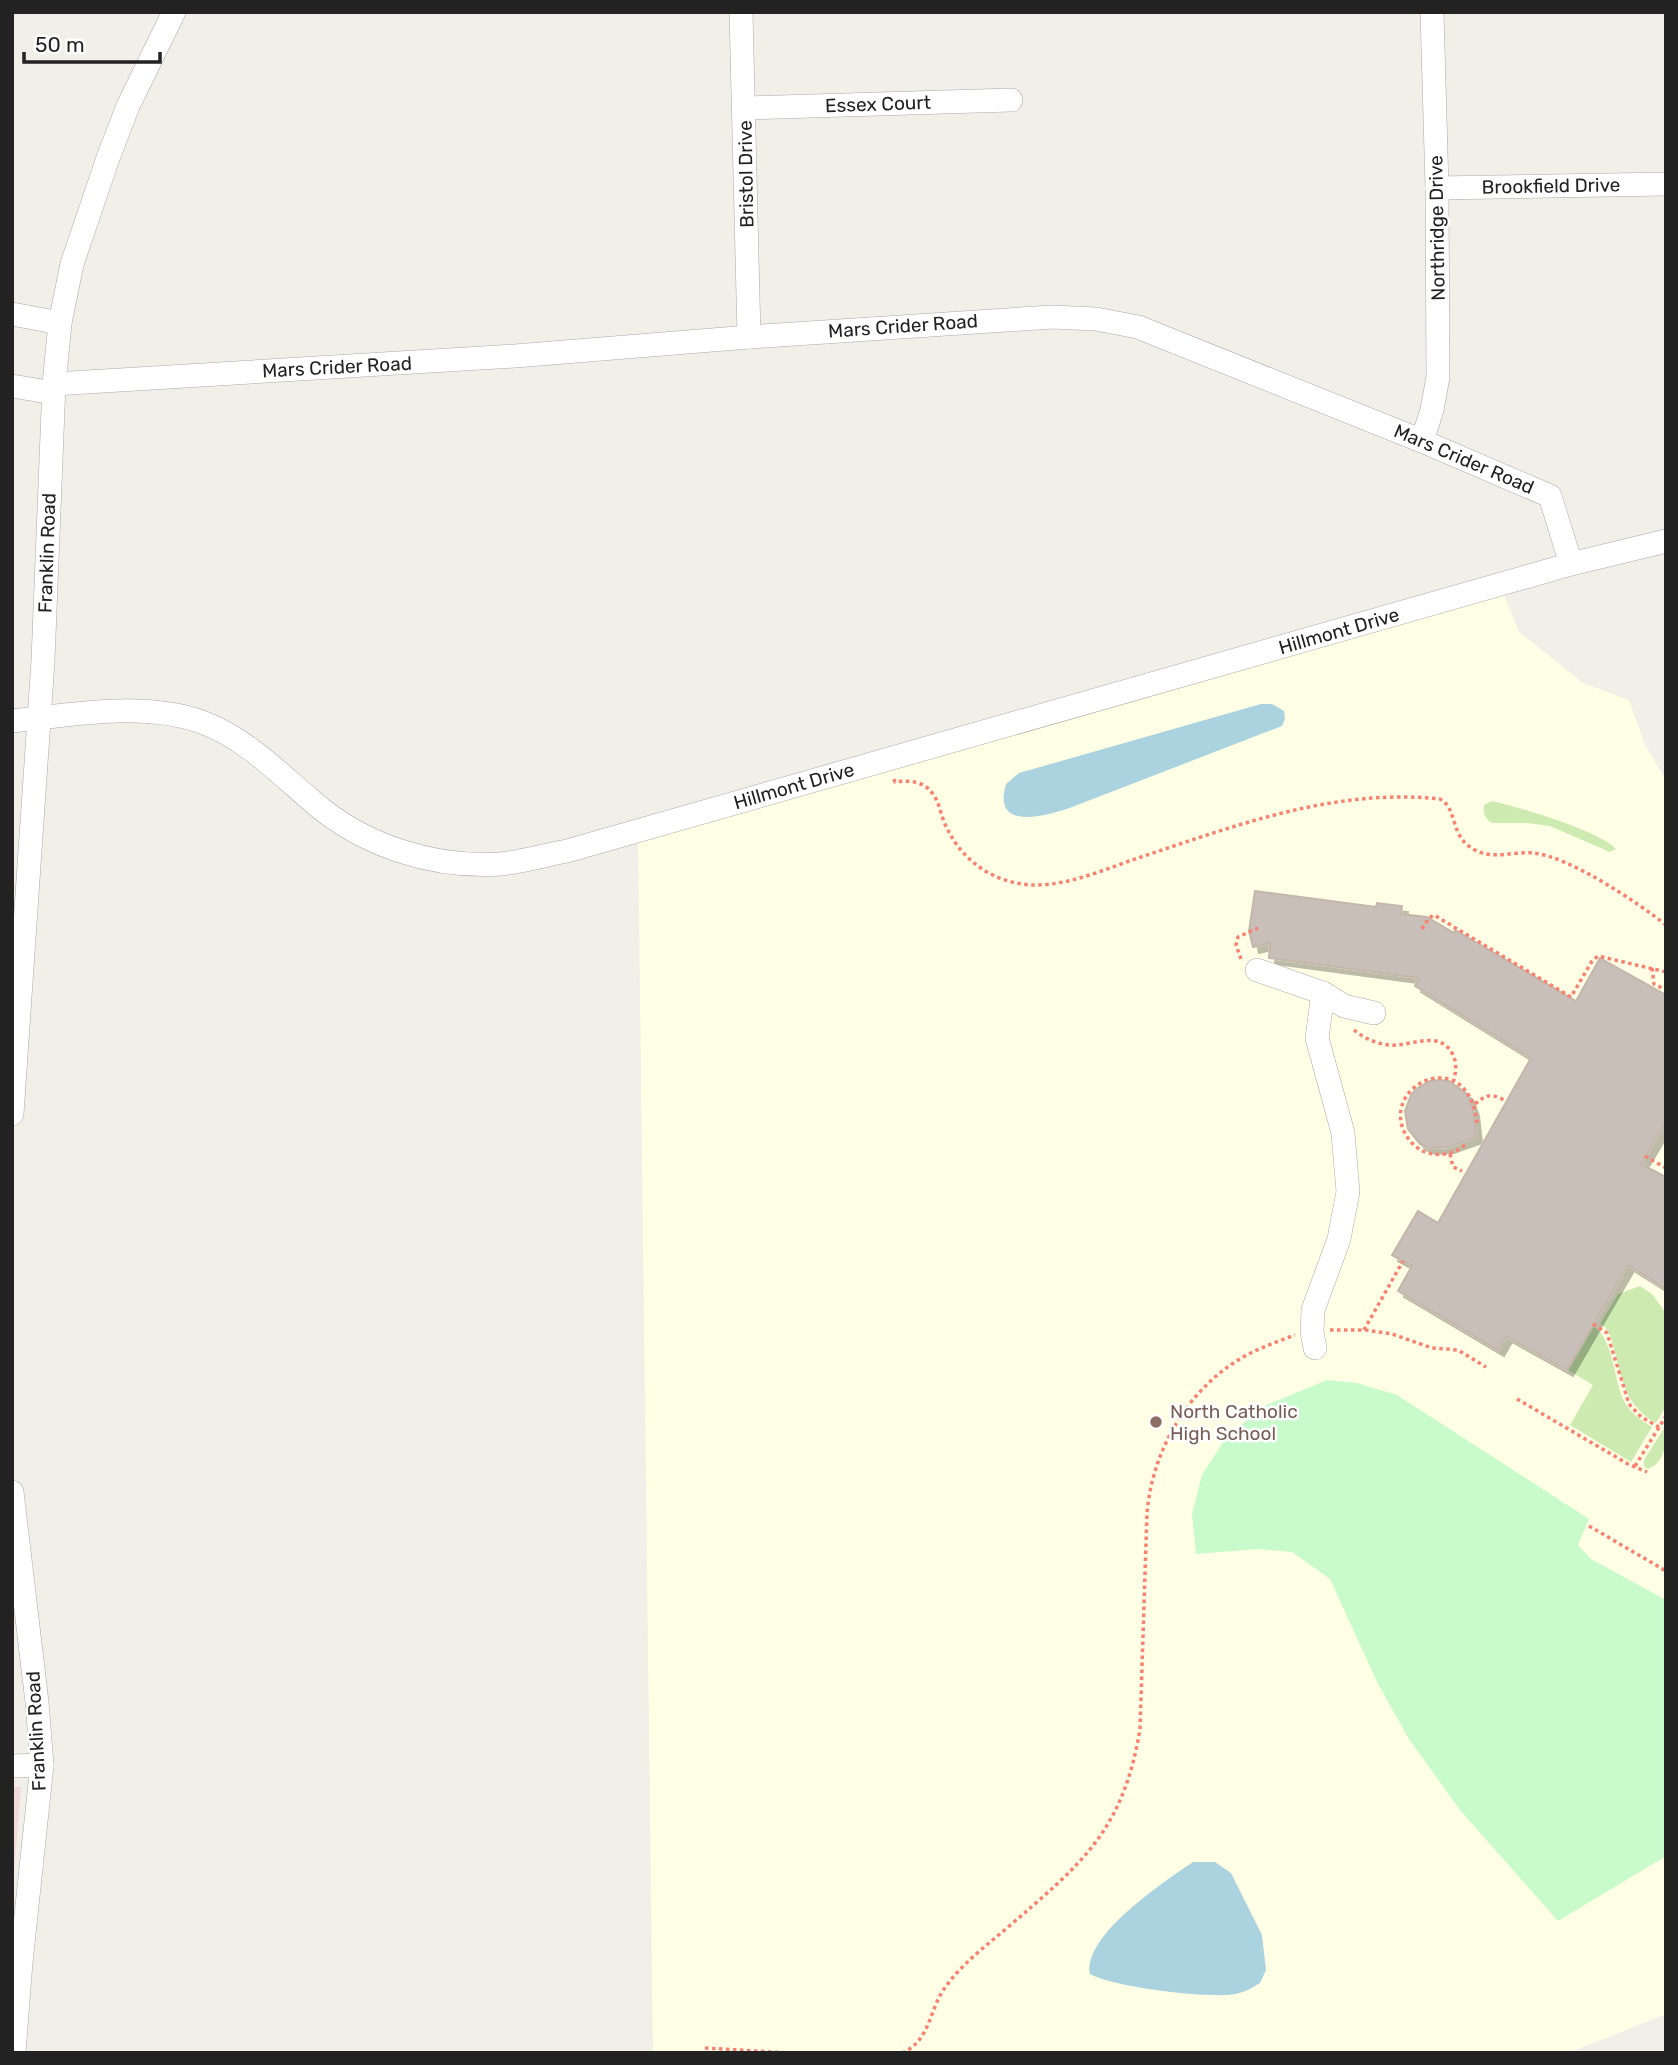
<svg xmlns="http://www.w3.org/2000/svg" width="1678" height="2065" font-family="Rubik,sans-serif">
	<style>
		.commercial { fill: #f2dad9 }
		.education { fill: #ffffe5 }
		.grass { fill: #cdebb0 }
		.park { fill: #c8facc }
		.water { fill: #aad3df }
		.building { fill: #c7bfb8; stroke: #c4b6ab; stroke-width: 2; filter: url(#shadow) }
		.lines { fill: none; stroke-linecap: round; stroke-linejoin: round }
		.minor-casing { stroke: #a9a9a9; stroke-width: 24 }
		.path { stroke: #fa8072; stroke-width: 3.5; stroke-dasharray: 3.5 3.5; stroke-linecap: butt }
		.minor { stroke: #fff; stroke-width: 23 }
		.education-dot { fill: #8d6e63; stroke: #fff; stroke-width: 2.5 }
		.labels { text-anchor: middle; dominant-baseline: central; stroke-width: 5; stroke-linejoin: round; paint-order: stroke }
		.street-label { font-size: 19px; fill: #222; stroke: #fff }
		.education-label { font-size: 19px; fill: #785e54; stroke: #fff; text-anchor: start }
	</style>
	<defs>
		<filter id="shadow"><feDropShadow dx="6" dy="6" stdDeviation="0" flood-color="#0004"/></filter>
	</defs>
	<rect width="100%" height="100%" fill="#f2efe9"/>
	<path class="commercial" d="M12 1787H21L12 1895Z"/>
	<path class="education" d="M1500 586 1519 632 1583 683 1629 700 1645 745 1666 780V2014L1568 2053H653L638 831Z"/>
	<g class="grass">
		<path d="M1492 801C1519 807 1600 831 1616 849L1610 852 1550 826 1527 823H1492C1485 818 1483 814 1484 805Z"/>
		<path d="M1640 1286 1652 1294 1666 1313V1406L1656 1423C1619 1402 1622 1370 1610 1335L1605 1327 1600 1324 1618 1294Z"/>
		<path d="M1593 1326C1613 1337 1614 1381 1624 1401 1629 1412 1642 1421 1652 1427L1631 1462 1570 1425 1593 1385 1568 1370Z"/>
		<path d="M1666 1425C1666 1442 1666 1462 1648 1469L1644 1466V1460Z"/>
	</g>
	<path class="park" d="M1327 1380 1357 1383 1397 1395 1589 1519 1578 1545 1591 1559 1666 1600V1856L1558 1921 1460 1810 1409 1739 1378 1684 1330 1579 1292 1552 1258 1549 1196 1554 1192 1514 1202 1475 1225 1439 1262 1407Z"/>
	<g class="water">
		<path d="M1261 704H1272L1284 711 1285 719 1282 726 1067 809C1043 816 992 831 1006 784L1019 773Z"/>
		<path d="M1193 1862H1215L1231 1873 1262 1935 1266 1970 1260 1983C1252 1988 1245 1992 1235 1994 1210 1999 1112 1987 1090 1974 1082 1936 1165 1881 1193 1862Z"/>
	</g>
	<g class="building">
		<path d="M1255 891 1376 907 1377 903 1402 906 1401 914 1427 917 1454 933 1455 930 1576 1001 1600 958 1666 995V1122L1641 1164 1666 1177V1289L1628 1265 1567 1370 1506 1336 1498 1350 1398 1291 1412 1266 1392 1255 1418 1211 1438 1223 1531 1058 1415 986 1419 978 1269 958 1270 943 1253 947 1249 931Z"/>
		<path d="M1439 1080 1449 1081 1467 1094 1473 1110 1476 1137 1448 1147 1429 1148 1420 1144 1408 1129 1405 1111 1411 1095 1416 1089 1430 1081Z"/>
	</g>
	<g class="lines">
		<g class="minor-casing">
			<g id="minor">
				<path d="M741 12 749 337"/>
				<path d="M745 108 1011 100"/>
				<path d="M1437 188 1666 184"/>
				<path d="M12 314 60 323"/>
				<path d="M54 384 515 356 749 337 1052 317 1096 319 1138 327 1422 441 1550 496 1571 564 1666 541"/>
				<path d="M12 386 54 393"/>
				<path d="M1422 441 1432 410 1438 377 1437 188 1432 12"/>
				<path d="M12 721C74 715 141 701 202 722 245 738 279 773 313 802 364 846 432 868 500 864 522 862 545 855 567 851L1571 564"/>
				<path d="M1257 970 1323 993 1344 1006 1374 1013"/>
				<path d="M12 1114 43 661 54 384 60 323 72 264 108 158 128 106 174 12"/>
				<path d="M1315 1348 1312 1332 1313 1310 1339 1239 1348 1192 1343 1133 1317 1038 1323 993"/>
				<path d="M12 1492 37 1702 42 1765 21 1962 14 2053"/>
				<path d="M12 1766 42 1765"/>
			</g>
		</g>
		<g class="path">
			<path d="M894 779 895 782C909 780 924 781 933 794 940 803 941 818 947 828 963 863 998 885 1036 885 1072 885 1110 867 1144 856 1240 824 1336 788 1440 799 1458 808 1449 837 1475 850 1493 860 1514 851 1534 853 1570 857 1637 902 1666 925"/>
			<path d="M1422 929 1429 918 1434 915 1571 997 1592 961 1598 956 1666 972"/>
			<path d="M1241 959 1236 945 1238 937 1258 928"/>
			<path d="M1652 968 1654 984 1666 990"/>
			<path d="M1354 1030C1364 1038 1376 1044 1390 1045 1410 1047 1438 1029 1452 1053 1457 1061 1456 1071 1454 1080"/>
			<path d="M1475 1104C1486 1095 1490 1093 1504 1100"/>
			<path d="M1465 1145C1454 1154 1439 1157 1425 1152 1415 1148 1407 1139 1403 1129 1385 1081 1469 1046 1477 1123"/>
			<path d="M1450 1154 1453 1167 1462 1171"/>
			<path d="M1645 1156 1666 1168"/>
			<path d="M1593 1324 1607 1333 1629 1404 1641 1417 1659 1427"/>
			<path d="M1330 1330H1366L1392 1334 1432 1348 1458 1350 1486 1367"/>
			<path d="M1364 1330 1403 1261"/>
			<path d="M1517 1399 1628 1464 1647 1472"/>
			<path d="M1635 1466 1666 1416"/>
			<path d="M1589 1526 1666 1571"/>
			<path d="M705 2048 789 2053"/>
			<path d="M902 2053C925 2043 928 2022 937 2002 941 1992 948 1983 955 1975 970 1958 989 1943 1007 1928 1081 1864 1123 1832 1140 1729L1147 1513C1152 1454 1184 1395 1235 1362 1253 1350 1274 1343 1295 1335"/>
		</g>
		<use href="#minor" class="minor"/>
	</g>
	<circle class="education-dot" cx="1156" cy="1422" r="7"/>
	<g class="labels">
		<g class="street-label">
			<text transform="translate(878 104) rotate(-2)">Essex Court</text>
			<text transform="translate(746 174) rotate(-91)">Bristol Drive</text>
			<text transform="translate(1551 186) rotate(-1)">Brookfield Drive</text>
			<text transform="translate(1437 228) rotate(-91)">Northridge Drive</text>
			<text transform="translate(903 326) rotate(-4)">Mars Crider Road</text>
			<text transform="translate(337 367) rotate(-3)">Mars Crider Road</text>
			<text transform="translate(1464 459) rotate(23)">Mars Crider Road</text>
			<text transform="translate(47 553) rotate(-88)">Franklin Road</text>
			<text transform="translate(1339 631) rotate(-16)">Hillmont Drive</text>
			<text transform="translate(794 786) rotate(-16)">Hillmont Drive</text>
			<text transform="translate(36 1731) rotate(-93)">Franklin Road</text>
		</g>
		<g class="education-label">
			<text x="1170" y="1411">North Catholic<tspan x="1170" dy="22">High School</tspan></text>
		</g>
	</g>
	<rect width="1678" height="2065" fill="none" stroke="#222222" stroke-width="28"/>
	<path d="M24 52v10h136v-10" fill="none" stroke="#222222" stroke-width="3.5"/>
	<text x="35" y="52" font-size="21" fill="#222222" stroke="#ffffff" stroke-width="5" paint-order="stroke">50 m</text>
</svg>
